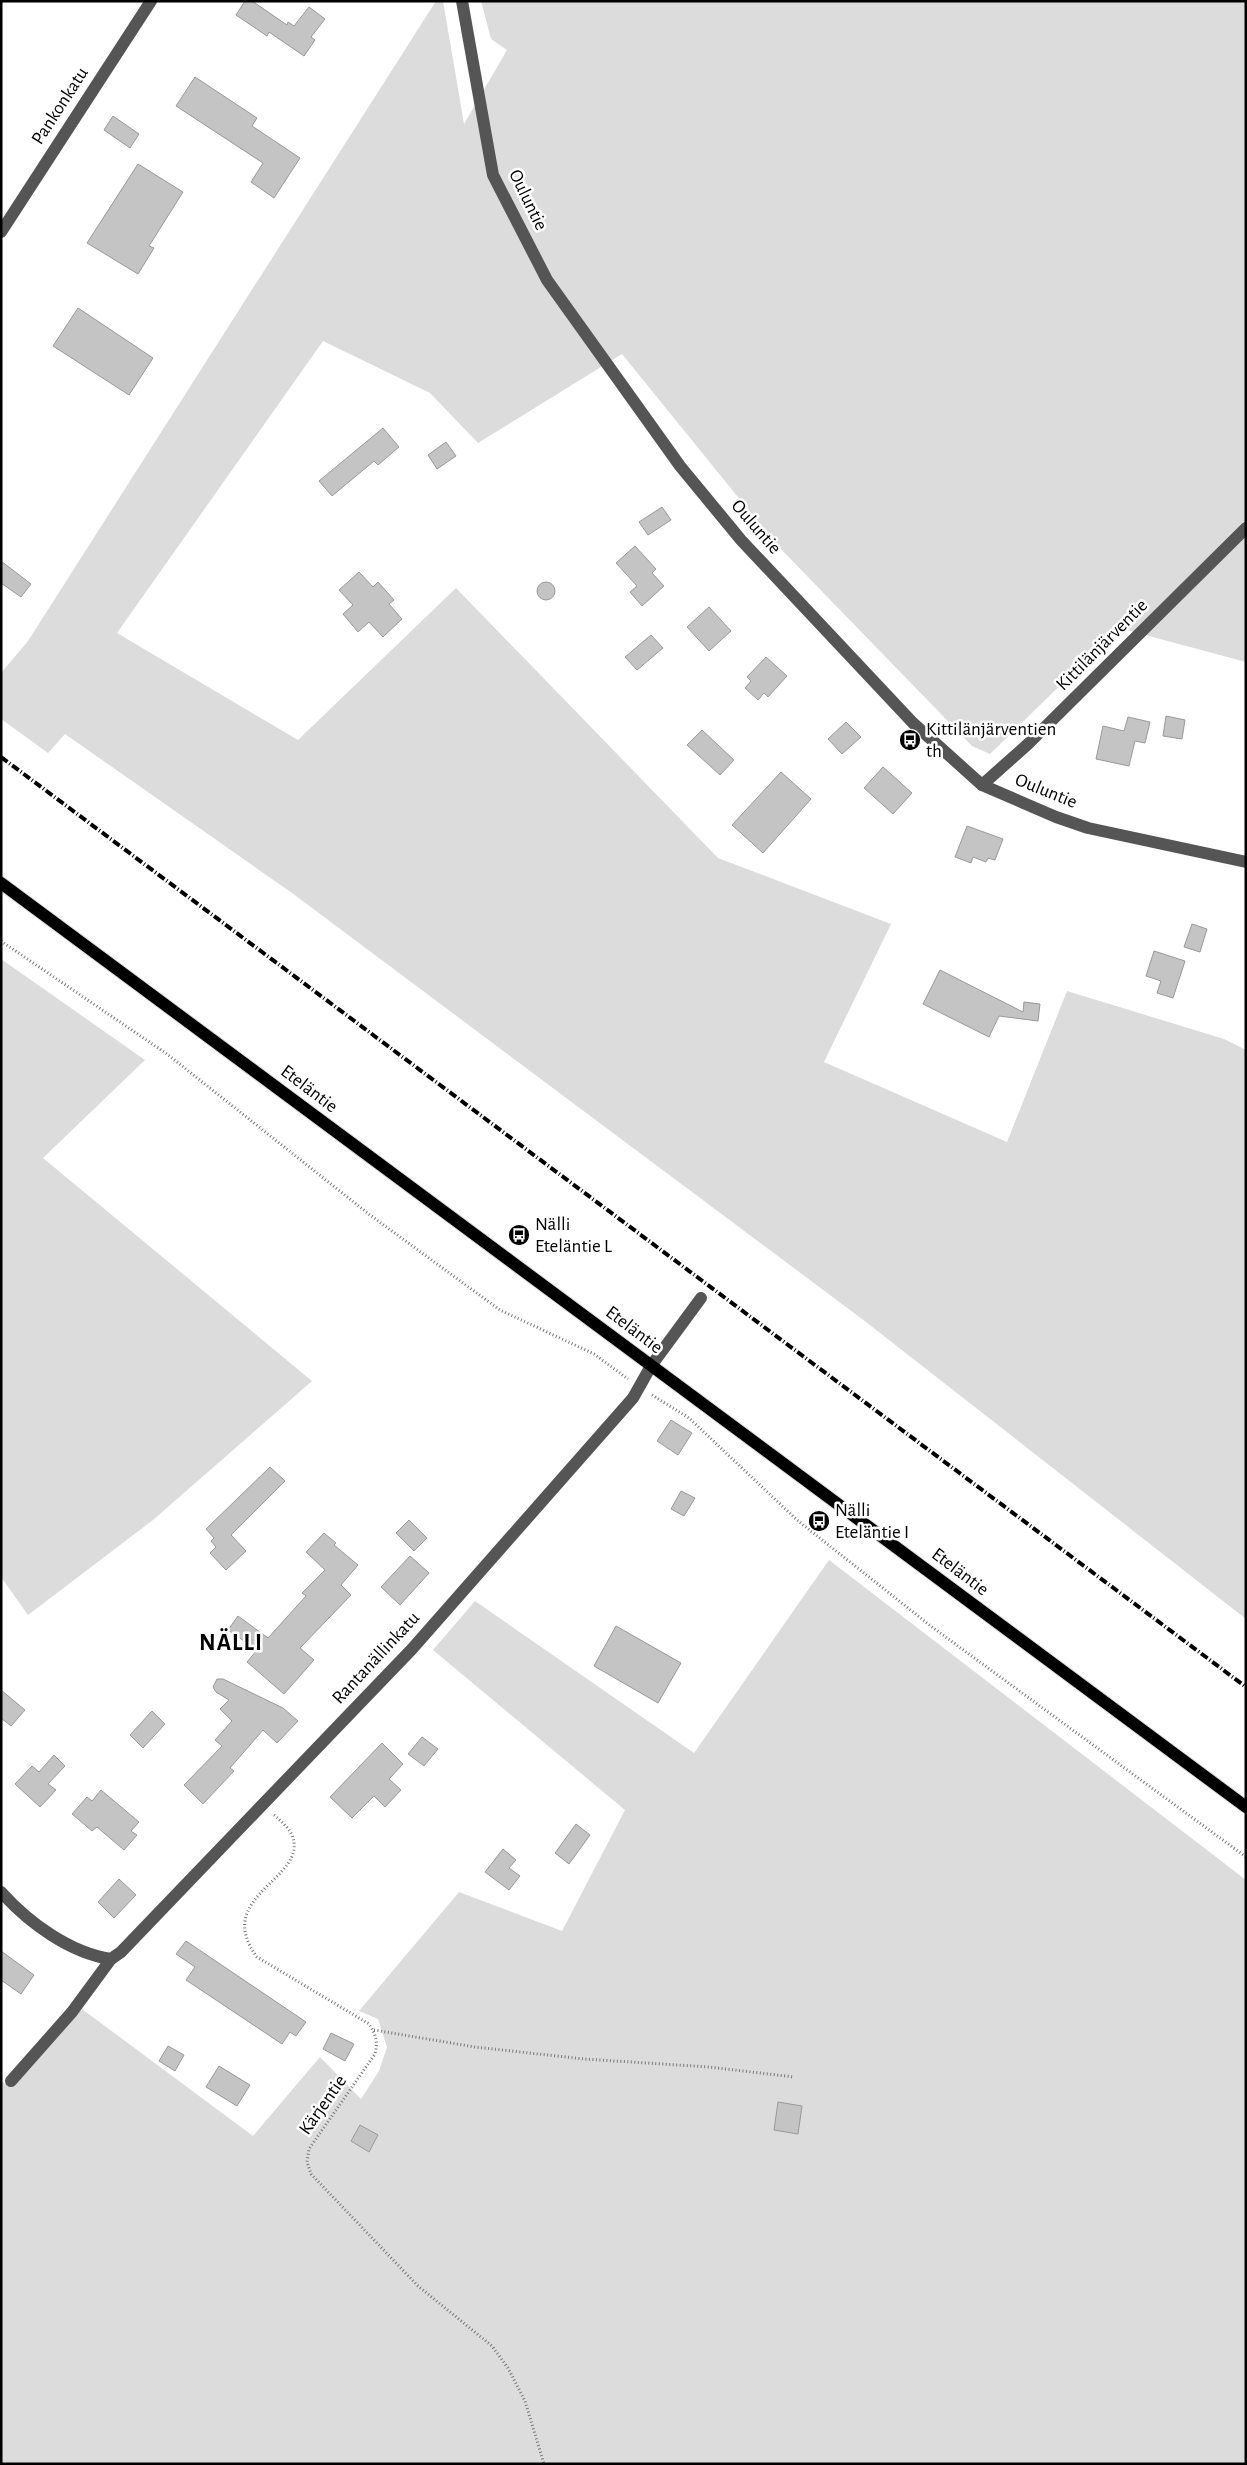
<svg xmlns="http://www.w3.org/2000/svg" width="1247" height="2465" font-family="'Alegreya Sans',sans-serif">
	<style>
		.green { fill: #dcdcdc }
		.building { fill: #c4c4c4; stroke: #999 }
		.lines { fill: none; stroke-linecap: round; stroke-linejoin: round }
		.major-casing { stroke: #dbdbdb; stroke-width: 14 }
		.path { stroke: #777; stroke-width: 3; stroke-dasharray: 1 2.5; stroke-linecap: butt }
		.minor { stroke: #555; stroke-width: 12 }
		.major { stroke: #000; stroke-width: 12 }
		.rail { stroke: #000; stroke-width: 4; stroke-dasharray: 8 2.5 1 2.5; stroke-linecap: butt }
		.labels { text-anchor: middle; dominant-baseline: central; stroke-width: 5; stroke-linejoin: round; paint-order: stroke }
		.street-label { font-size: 19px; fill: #000; stroke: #fff }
		.poi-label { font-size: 19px; fill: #000; stroke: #fff; text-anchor: start }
		.district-label { font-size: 24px; font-weight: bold; letter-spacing: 1px; fill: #000; stroke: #fff }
	</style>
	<rect width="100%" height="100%" fill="#fff"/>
	<g class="green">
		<path d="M436 1H443L464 124 507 50 491 39 481 1H1246V662L1119 628 990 754 972 746 776 544 622 354 478 443 430 393 323 341 117 633 298 740 456 588 718 858 891 924 824 1062 1007 1142 1067 991 1224 1039 1246 1050V1619L866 1322 292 893 65 734 48 753 1 719V673L28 641Z"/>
		<path d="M1 959 145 1060 43 1158 312 1381 153 1520 28 1615 1 1577Z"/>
		<path d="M829 1560 1246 1880V2464H1V2081L8 2086 82 2009 253 2136 320 2057 361 2099 379 2071 387 2047 378 2019 359 2011 459 1892 562 1931 625 1810 433 1650 475 1601 694 1753Z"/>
	</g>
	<g class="building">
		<path d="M245 1H252L287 25 288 22 294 26 309 7 325 19 311 37 315 40 304 56 269 32 267 36 236 15Z"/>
		<path d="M195 77 257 118 252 126 300 158 274 198 251 182 263 163 176 106Z"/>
		<path d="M113 116 139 134 130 148 104 130Z"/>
		<path d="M138 164 183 192 149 246 154 248 138 274 87 243Z"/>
		<path d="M78 308 153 358 129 395 53 346Z"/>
		<path d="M383 428 399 447 378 465 374 461 332 496 319 481Z"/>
		<path d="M446 442 456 456 437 469 428 455Z"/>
		<path d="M662 507 671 520 648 535 639 522Z"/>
		<path d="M635 546 656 569 652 573 664 586 642 606 630 592 637 586 616 563Z"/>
		<path d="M1 561 31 584 21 597 1 583Z"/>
		<path d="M359 572 373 587 378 582 394 600 389 604 402 619 383 637 369 622 358 632 343 614 353 605 339 590Z"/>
		<circle cx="546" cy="591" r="9"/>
		<path d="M709 607 731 631 709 651 687 627Z"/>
		<path d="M651 635 663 648 637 670 625 657Z"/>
		<path d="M766 657 787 676 768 697 764 693 758 700 745 688 751 681 747 677Z"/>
		<path d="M1166 716 1185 720 1182 739 1163 736Z"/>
		<path d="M1128 717 1150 722 1145 743 1135 741 1129 766 1096 759 1103 726 1124 731Z"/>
		<path d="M846 722 861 737 842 754 828 739Z"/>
		<path d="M702 730 734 760 720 775 687 745Z"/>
		<path d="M883 767 912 793 893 814 864 788Z"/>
		<path d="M781 772 811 799 763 853 732 825Z"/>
		<path d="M967 826 1003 839 995 860 988 858 986 862 973 857 971 863 955 857Z"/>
		<path d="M1192 924 1207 929 1200 952 1184 947Z"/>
		<path d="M1154 951 1185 961 1173 998 1157 993 1161 981 1146 976Z"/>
		<path d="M940 970 1023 1012 1024 1002 1040 1004 1038 1021 999 1016 989 1037 923 1004Z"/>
		<path d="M671 1420 692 1433 678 1455 657 1441Z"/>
		<path d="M270 1467 285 1481 231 1535 246 1551 226 1570 210 1553 216 1547 211 1541 214 1538 206 1529Z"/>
		<path d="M681 1491 695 1498 684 1516 671 1509Z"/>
		<path d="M409 1520 427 1538 414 1551 396 1533Z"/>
		<path d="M324 1533 336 1543 334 1545 358 1565 341 1585 351 1595 300 1648 314 1660 284 1694 247 1662 257 1650 228 1630 238 1616 268 1638 306 1596 302 1593 325 1570 306 1552Z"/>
		<path d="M410 1556 429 1573 400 1605 381 1587Z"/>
		<path d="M616 1626 681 1663 658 1703 594 1666Z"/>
		<path d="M217 1679H223L283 1708 298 1721 277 1743 263 1730 230 1768 234 1771 203 1804 184 1785 222 1746 215 1740 232 1721 220 1709 229 1700 216 1692 213 1687Z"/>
		<path d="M1 1690 25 1710 11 1726 1 1718Z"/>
		<path d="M152 1711 165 1724 143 1748 130 1735Z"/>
		<path d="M422 1737 438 1749 424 1766 408 1754Z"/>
		<path d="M382 1743 403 1764 389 1779 401 1790 385 1807 374 1796 352 1818 330 1797Z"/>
		<path d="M54 1755 65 1766 48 1784 56 1790 40 1807 15 1784 32 1766 39 1772Z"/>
		<path d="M101 1790 139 1822 131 1831 137 1835 124 1850 97 1827 92 1831 72 1814 87 1797 92 1801Z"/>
		<path d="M576 1824 590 1835 569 1864 555 1853Z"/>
		<path d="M503 1849 516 1860 509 1868 520 1876 509 1890 485 1872Z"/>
		<path d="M119 1879 136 1895 114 1918 98 1902Z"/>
		<path d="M186 1941 306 2022 296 2036 290 2032 282 2044 186 1980 195 1967 176 1954Z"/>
		<path d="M1 1951 34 1975 21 1994 1 1980Z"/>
		<path d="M331 2033 354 2044 345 2061 323 2049Z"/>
		<path d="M168 2046 184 2055 175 2071 159 2061Z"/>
		<path d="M219 2066 250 2085 237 2106 206 2087Z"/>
		<path d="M778 2102 802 2106 798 2134 774 2130Z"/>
		<path d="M360 2125 378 2135 369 2152 351 2141Z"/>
	</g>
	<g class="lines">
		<g class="major-casing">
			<path id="major" d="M1 883 1246 1807"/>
		</g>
		<g class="path">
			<path d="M1 941 167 1054 370 1215 500 1310 594 1354 628 1379"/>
			<path d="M652 1395 689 1418 797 1520 932 1627 1246 1857"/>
			<path d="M274 1815C281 1821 288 1827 292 1835 310 1879 211 1895 257 1957L369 2024C376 2034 378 2043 375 2054L309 2149 307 2162 311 2174 418 2286 492 2346 508 2368 525 2401 544 2464"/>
			<path d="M374 2030 475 2047 584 2059 709 2067 794 2077"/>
		</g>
		<g class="minor">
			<path d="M462 1 493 175 547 280 680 466 741 540 913 723 982 785 1056 817 1088 828 1246 862"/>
			<path d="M1 232 151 1"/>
			<path d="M982 785 1028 744 1246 528"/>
			<path d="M1 1892C29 1923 70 1953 111 1959"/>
			<path d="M11 2081 72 2012 111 1959 121 1952 412 1649 633 1398 651 1366 701 1298"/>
		</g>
		<use href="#major" class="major"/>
		<path class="rail" d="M1 757 1246 1687"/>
	</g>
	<defs>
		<g id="bus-disc" transform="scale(1.125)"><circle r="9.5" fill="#000" stroke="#fff"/><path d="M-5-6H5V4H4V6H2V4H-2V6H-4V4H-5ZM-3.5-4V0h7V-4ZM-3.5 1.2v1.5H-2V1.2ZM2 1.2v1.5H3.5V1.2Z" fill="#fff"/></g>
	</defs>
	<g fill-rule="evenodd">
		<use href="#bus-disc" x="910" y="740"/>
		<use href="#bus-disc" x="519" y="1235"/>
		<use href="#bus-disc" x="819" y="1521"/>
	</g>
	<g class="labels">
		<g class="street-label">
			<text transform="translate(60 106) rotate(-57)">Pankonkatu</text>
			<text transform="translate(528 200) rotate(64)">Ouluntie</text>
			<text transform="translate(756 527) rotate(49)">Ouluntie</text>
			<text transform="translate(1102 645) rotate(-45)">Kittilänjärventie</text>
			<text transform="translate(1046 791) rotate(22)">Ouluntie</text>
			<text transform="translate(309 1089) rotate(37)">Eteläntie</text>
			<text transform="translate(634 1330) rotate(37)">Eteläntie</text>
			<text transform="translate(960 1572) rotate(37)">Eteläntie</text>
			<text transform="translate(376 1658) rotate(-47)">Rantanällinkatu</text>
			<text transform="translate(323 2105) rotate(-55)">Kärjentie</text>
		</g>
		<g class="poi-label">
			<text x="926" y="729">Kittilänjärventien<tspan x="926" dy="22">th</tspan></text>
			<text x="535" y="1224">Nälli<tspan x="535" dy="22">Eteläntie L</tspan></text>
			<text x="835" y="1510">Nälli<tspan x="835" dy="22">Eteläntie I</tspan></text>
		</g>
		<g class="district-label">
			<text x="231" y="1643">NÄLLI</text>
		</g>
	</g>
	<rect width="1247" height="2465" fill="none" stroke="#000000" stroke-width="5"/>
</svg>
